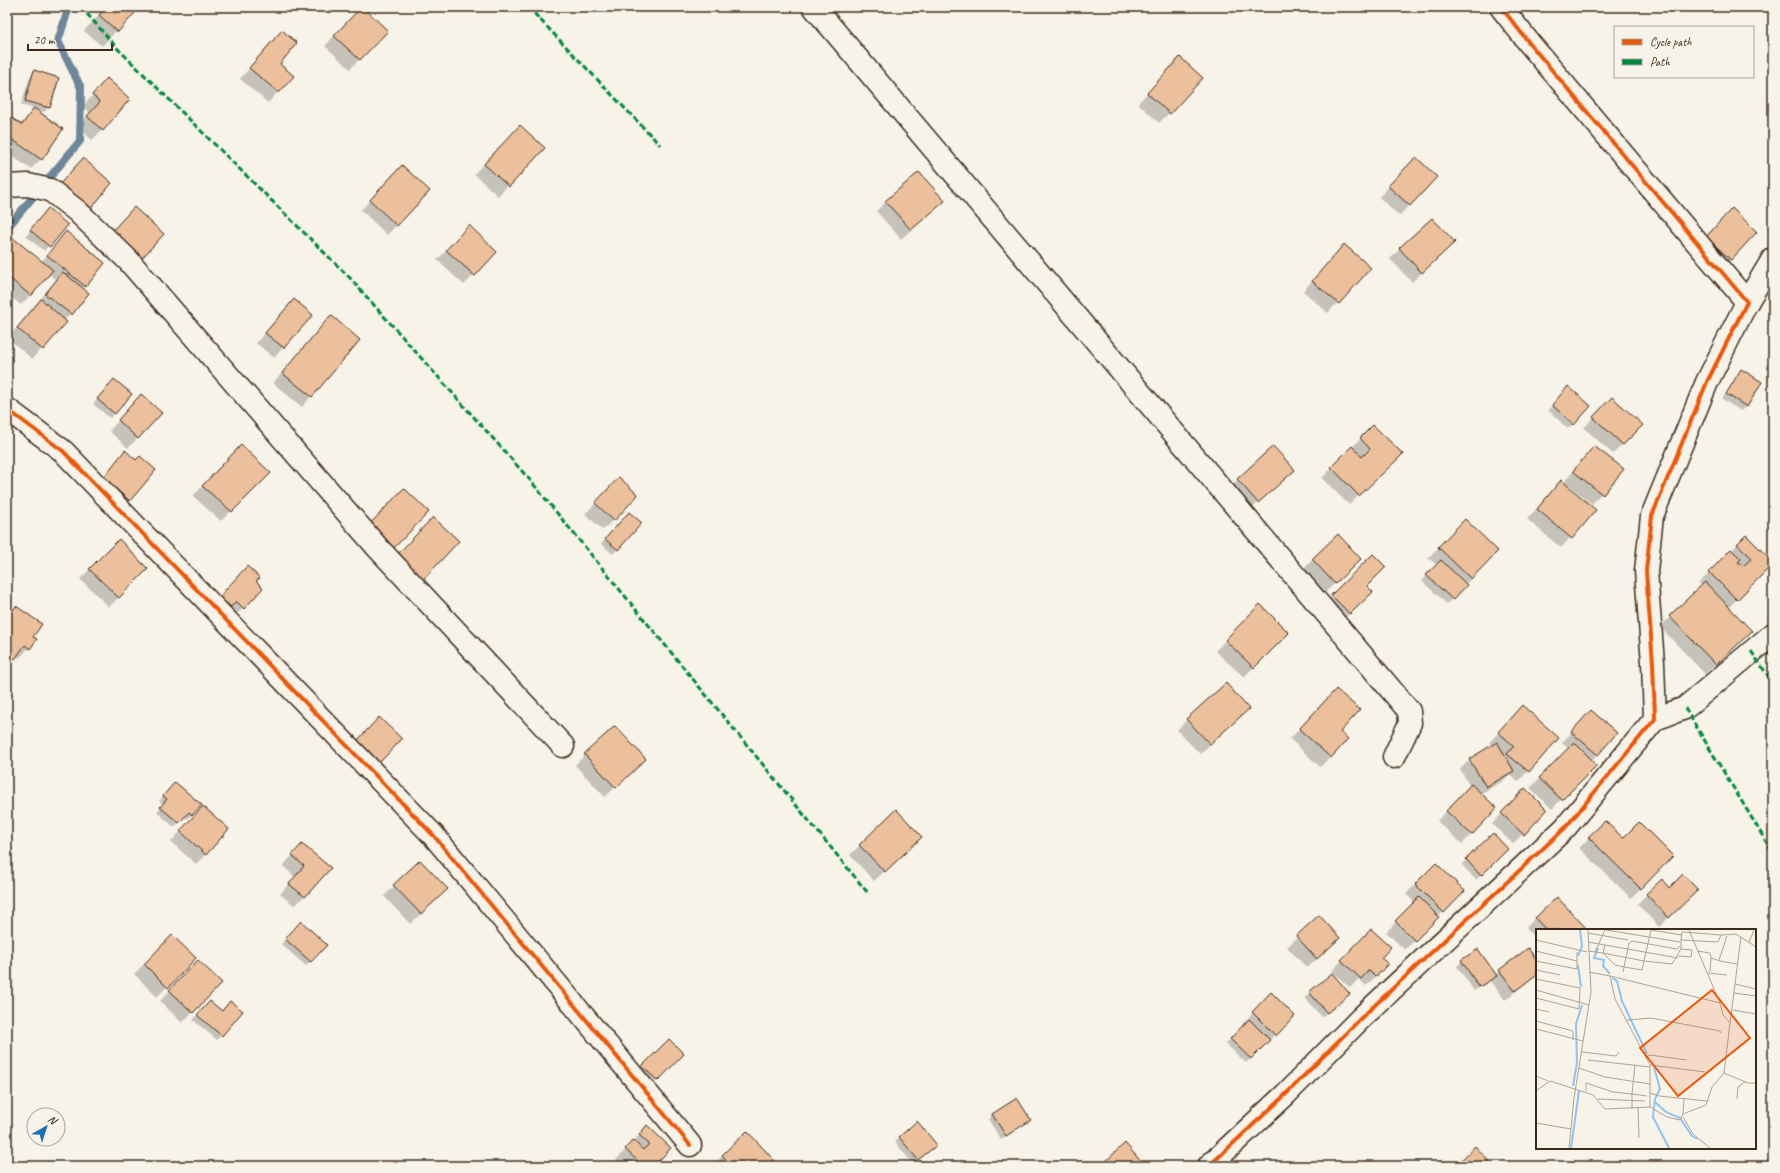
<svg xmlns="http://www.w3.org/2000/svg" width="1780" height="1173" font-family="Caveat,sans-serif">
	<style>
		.shadow { fill: #0003 }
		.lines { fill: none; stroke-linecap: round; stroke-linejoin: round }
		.stream { stroke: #6e869a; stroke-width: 8 }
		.building { fill: #ecc09c; stroke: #3b2a1e }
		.minor-casing { stroke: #3b2a1e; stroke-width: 25 }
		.minor { stroke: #f7f3e8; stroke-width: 22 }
		.quiet { stroke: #00873e; stroke-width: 3; stroke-dasharray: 6 3; stroke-linecap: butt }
		.cycleway-casing { stroke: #f7f3e8; stroke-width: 6 }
		.cycleway { stroke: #e8590c; stroke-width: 4 }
		.inset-river { fill: none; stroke: #90c3ed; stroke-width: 2 }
		.inset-road { fill: none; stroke: #aca397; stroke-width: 1 }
		.view { fill: #e8590c; fill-opacity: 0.15; stroke: #e8590c; stroke-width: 2 }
		.inset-edge { fill: none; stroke: #3b2a1e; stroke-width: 2 }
	</style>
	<rect width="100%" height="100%" fill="#f7f3e8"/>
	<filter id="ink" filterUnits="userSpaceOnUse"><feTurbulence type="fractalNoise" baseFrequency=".025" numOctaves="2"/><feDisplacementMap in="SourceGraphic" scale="8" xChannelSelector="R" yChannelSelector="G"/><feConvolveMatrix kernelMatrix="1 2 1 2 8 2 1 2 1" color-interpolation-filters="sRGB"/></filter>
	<g filter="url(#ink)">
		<g class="shadow">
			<path d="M106 7H139L102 46 84 31Z"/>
			<path d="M352 17 387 31 350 69 325 46Z"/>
			<path d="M272 42 278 64 292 76 268 103 240 79Z"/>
			<path d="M1170 68 1169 113 1159 123 1138 103Z"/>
			<path d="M35 72 49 107 44 112 34 109 41 159 31 169 7 153V125L12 119 20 125 34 109 21 105 30 76Z"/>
			<path d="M107 80 102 130 92 140 78 127 90 113 83 106Z"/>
			<path d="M510 136 543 148 498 196 474 174Z"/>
			<path d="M1406 169 1435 177 1399 216 1379 197Z"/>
			<path d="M392 176 397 225 387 235 361 210Z"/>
			<path d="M943 201 901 239 876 211 886 202Z"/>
			<path d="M44 215 66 225 44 251 26 236Z"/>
			<path d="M1722 220 1756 232 1721 270 1697 247Z"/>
			<path d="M66 233 85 286 82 289 88 293 64 321 65 322 32 359 8 338 56 280 49 274 21 305 7 294V246L41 262Z"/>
			<path d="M459 237 496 252 464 285 437 260Z"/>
			<path d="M1344 246 1369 268 1328 313 1303 291Z"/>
			<path d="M1400 249 1444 252 1412 282 1390 259Z"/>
			<path d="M294 300 312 315 274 358 256 343Z"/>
			<path d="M331 316 359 340 302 407 273 383Z"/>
			<path d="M1741 371 1746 406 1741 411 1722 399Z"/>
			<path d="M114 380 115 413 110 418 93 404Z"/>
			<path d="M1564 392 1590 406 1568 429 1548 410Z"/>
			<path d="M132 406 138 438 128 448 109 431Z"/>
			<path d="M1602 408 1623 444 1613 454 1584 428Z"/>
			<path d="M1373 426 1401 454 1349 505 1322 478Z"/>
			<path d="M241 446 270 473 221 521 193 496Z"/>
			<path d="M1594 447 1622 469 1592 504 1564 482Z"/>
			<path d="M125 452 130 500 120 510 93 488Z"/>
			<path d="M1238 480H1284L1248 512 1228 490Z"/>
			<path d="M1561 482 1594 511 1561 548 1527 519Z"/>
			<path d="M610 488 637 495 603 530 585 514Z"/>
			<path d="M624 518 640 523 613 554 601 544Z"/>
			<path d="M1465 520 1497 551 1447 604 1422 581 1437 565 1428 558Z"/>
			<path d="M1338 536 1350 568 1325 593 1302 570Z"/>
			<path d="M1746 536 1773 564 1728 608 1741 641 1705 674 1660 627 1702 586 1699 583Z"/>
			<path d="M119 541 147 569 109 607 80 579Z"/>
			<path d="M1373 556 1366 586 1372 592 1340 623 1322 605Z"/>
			<path d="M237 578 243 608 233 618 210 607Z"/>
			<path d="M1260 606 1287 633 1244 677 1215 651Z"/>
			<path d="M17 607 32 637 29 648 19 658 16 656 7 666V617Z"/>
			<path d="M1326 700 1338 732 1347 740 1320 767 1290 739Z"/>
			<path d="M1522 706 1558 738 1518 782 1510 774 1503 781 1480 794 1472 834 1462 844 1437 821 1470 787 1460 769 1470 760 1492 746 1489 743Z"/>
			<path d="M1238 718 1200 754 1177 730 1187 720Z"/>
			<path d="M1581 722 1616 733 1591 761 1595 765 1552 809 1530 788 1569 749 1562 743Z"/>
			<path d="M585 755 635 769 605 797 575 765Z"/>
			<path d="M170 788 192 815 187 819 184 817 174 827 157 812 163 804 159 801Z"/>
			<path d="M1525 790 1546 810 1513 844 1492 824Z"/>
			<path d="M193 817 206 854 196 864 171 842Z"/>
			<path d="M1605 822 1623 840 1672 856 1631 898 1579 848Z"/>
			<path d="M1493 835 1507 849 1476 880 1462 865Z"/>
			<path d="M302 845 329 869 295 906 280 894 295 877 283 866Z"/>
			<path d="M860 845 911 847 874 881 850 855Z"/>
			<path d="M420 861 437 899 410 924 384 896Z"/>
			<path d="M1436 864 1464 891 1405 950 1386 932 1415 903 1406 894Z"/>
			<path d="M1647 894 1687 900 1659 927 1637 904Z"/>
			<path d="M1319 917 1329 948 1307 968 1287 947Z"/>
			<path d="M1535 918 1582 930H1537V941L1526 928Z"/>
			<path d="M296 927 326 945 306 966 281 944Z"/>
			<path d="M172 936 195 958 157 997 134 974Z"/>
			<path d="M1361 940 1380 958 1376 976 1366 986 1359 979 1350 988 1332 971Z"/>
			<path d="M1462 961 1495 975 1500 971 1537 963V974L1505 1000 1490 981 1474 991 1457 966Z"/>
			<path d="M188 971 221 983 182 1023 160 1001Z"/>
			<path d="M1310 993 1344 998 1322 1017 1305 998Z"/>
			<path d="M1271 994 1294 1016 1246 1063 1226 1044 1245 1025 1243 1023Z"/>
			<path d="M205 1007 221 1012 225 1007 241 1012 217 1040 193 1020Z"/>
			<path d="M669 1041 683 1054 652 1085 639 1071Z"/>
			<path d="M992 1114 1030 1120 1001 1140 988 1119Z"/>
			<path d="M917 1123 931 1149 913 1164 895 1142Z"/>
			<path d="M647 1127 653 1166H622L616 1160Z"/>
			<path d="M747 1133 767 1166H713L722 1156Z"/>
		</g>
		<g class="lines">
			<path class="stream" d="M7 228 80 141 81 88 58 41 69 7"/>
		</g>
		<g class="building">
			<path d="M106 7H140L118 32 99 15Z"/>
			<path d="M361 7H363L388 31 360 60 334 36Z"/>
			<path d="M282 30 297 43 280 64 294 76 279 93 249 68Z"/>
			<path d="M1180 57 1203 78 1170 114 1147 93Z"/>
			<path d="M34 70 59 78 50 108 25 101Z"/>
			<path d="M107 78 130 99 103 131 87 116 100 102 92 95Z"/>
			<path d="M34 108 63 129 42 160 7 136V125L12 118 22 125Z"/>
			<path d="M520 125 545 148 509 187 484 164Z"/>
			<path d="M1416 157 1437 177 1410 206 1388 186Z"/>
			<path d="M83 158 112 183 89 211 59 185Z"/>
			<path d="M402 165 430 191 397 226 370 200Z"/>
			<path d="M919 172 945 201 911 230 885 201Z"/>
			<path d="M134 207 164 234 142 258 112 231Z"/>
			<path d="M48 208 68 225 50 247 30 230Z"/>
			<path d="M1732 208 1757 232 1731 260 1706 237Z"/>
			<path d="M1432 218 1455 242 1422 273 1399 248Z"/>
			<path d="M469 225 497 252 475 276 446 250Z"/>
			<path d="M66 231 105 263 86 287 47 255Z"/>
			<path d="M13 238 53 270 31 296 7 276V245Z"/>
			<path d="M1344 244 1371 268 1339 304 1312 281Z"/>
			<path d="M63 272 89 293 72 315 45 294Z"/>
			<path d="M41 299 67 322 43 350 17 328Z"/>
			<path d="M294 299 313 315 284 348 265 333Z"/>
			<path d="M331 315 360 340 312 397 282 373Z"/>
			<path d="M1741 369 1762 382 1747 407 1726 394Z"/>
			<path d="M114 379 132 394 115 414 97 399Z"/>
			<path d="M1568 386 1591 406 1574 425 1552 405Z"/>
			<path d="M141 394 162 413 138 439 118 420Z"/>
			<path d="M1612 397 1643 425 1623 445 1593 417Z"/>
			<path d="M1373 425 1403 454 1359 496 1331 467 1352 446 1362 457 1370 449 1360 438Z"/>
			<path d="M241 445 271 473 232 512 202 486Z"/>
			<path d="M1273 446 1295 470 1258 503 1237 479Z"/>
			<path d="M1594 446 1624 469 1603 495 1573 471Z"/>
			<path d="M125 450 136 460 140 456 156 470 130 501 103 478Z"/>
			<path d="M619 477 638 495 614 521 595 503Z"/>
			<path d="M1561 480 1596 510 1572 539 1537 509Z"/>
			<path d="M404 488 429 512 391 551 367 527Z"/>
			<path d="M629 512 642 523 618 550 605 539Z"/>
			<path d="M433 517 459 541 422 581 396 556Z"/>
			<path d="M1465 519 1498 551 1471 579 1438 547Z"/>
			<path d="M1338 534 1361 559 1335 584 1312 559Z"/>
			<path d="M1746 535 1773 562V564L1737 600 1709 572 1731 549 1741 559 1738 562 1743 566 1752 558 1737 544Z"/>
			<path d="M119 539 148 569 119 598 89 569Z"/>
			<path d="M1373 554 1386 567 1367 586 1373 592 1350 614 1331 595Z"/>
			<path d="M1441 560 1467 585 1453 600 1426 575Z"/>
			<path d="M247 566 260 578 256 581 263 588 244 609 236 601 231 607 219 597Z"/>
			<path d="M1705 582 1752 631 1716 665 1669 616Z"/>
			<path d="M1260 604 1289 633 1254 668 1225 640Z"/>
			<path d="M16 606 42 624 33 637 37 639 30 649 25 645 15 659 7 653V619Z"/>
			<path d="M1226 683 1249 709 1210 744 1186 719Z"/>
			<path d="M1336 689 1360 710 1340 732 1348 739 1331 758 1299 729Z"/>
			<path d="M1522 705 1559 738 1529 772 1507 754 1514 746 1498 732Z"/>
			<path d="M1591 710 1617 733 1598 755 1571 732Z"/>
			<path d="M379 717 402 739 379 763 356 742Z"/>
			<path d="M615 726 646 759 616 788 584 754Z"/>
			<path d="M1497 742 1514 771 1486 787 1469 759Z"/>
			<path d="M1574 742 1597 765 1562 800 1539 778Z"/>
			<path d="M175 782 202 805 192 815 189 812 179 823 160 807 167 799 163 796Z"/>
			<path d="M1471 784 1497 808 1472 835 1446 811Z"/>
			<path d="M1525 788 1547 810 1524 835 1501 813Z"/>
			<path d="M203 806 229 829 206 855 180 831Z"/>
			<path d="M896 809 922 837 885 872 859 845Z"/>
			<path d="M1605 821 1623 838 1639 822 1673 856 1641 889 1588 837Z"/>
			<path d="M1493 833 1508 849 1481 876 1466 859Z"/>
			<path d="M302 844 331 868 305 897 289 884 304 866 292 855Z"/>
			<path d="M420 860 448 889 421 914 393 885Z"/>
			<path d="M1436 863 1465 891 1444 913 1415 884Z"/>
			<path d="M1683 874 1698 890 1669 918 1646 894 1662 879 1669 888Z"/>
			<path d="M1419 897 1439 917 1415 941 1395 921Z"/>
			<path d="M1557 897 1586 928 1583 930H1546L1535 918Z"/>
			<path d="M1319 915 1340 938 1317 959 1296 936Z"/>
			<path d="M301 921 327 945 311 962 285 939Z"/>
			<path d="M1371 929 1391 947 1381 958 1388 964 1376 977 1369 970 1361 979 1341 960Z"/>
			<path d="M172 935 196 958 168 988 144 964Z"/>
			<path d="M1528 948 1537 961V974L1515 991 1499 970Z"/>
			<path d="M1478 949 1497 976 1479 987 1461 960Z"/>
			<path d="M198 960 222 983 193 1013 169 990Z"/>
			<path d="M1332 973 1350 994 1327 1013 1309 992Z"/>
			<path d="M1271 992 1295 1016 1276 1036 1252 1012Z"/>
			<path d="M210 1001 222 1011 230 1001 243 1011 222 1036 197 1015Z"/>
			<path d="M1249 1019 1270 1040 1251 1059 1230 1039Z"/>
			<path d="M669 1039 684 1054 658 1081 642 1066Z"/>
			<path d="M1017 1098 1031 1120 1006 1136 992 1114Z"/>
			<path d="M917 1121 937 1145 918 1160 899 1137Z"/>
			<path d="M647 1125 671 1148 654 1166H643L625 1149 633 1140 643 1150 649 1144 639 1135Z"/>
			<path d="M747 1131 774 1160 768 1166H732L722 1155Z"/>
			<path d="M1125 1143 1143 1164 1141 1166H1101Z"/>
			<path d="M1475 1146 1494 1166H1456Z"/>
		</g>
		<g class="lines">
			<g class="minor-casing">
				<g id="minor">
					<path d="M814 7 1409 711 1410 723 1394 757"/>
					<path d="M7 186 28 185 50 190 77 211 128 260 378 548 563 746"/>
					<path d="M1747 302 1773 259"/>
					<path d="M7 409 63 451 434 836 690 1145"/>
					<path d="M1655 719 1685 708 1773 634"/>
					<path d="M1209 1166 1285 1095 1361 1018 1565 828 1655 719 1653 663 1646 571 1652 516 1707 382 1747 302 1530 44 1501 7"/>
				</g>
			</g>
			<use href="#minor" class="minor"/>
			<g class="quiet">
				<path d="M81 7 117 48 349 277 530 480 868 893"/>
				<path d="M528 7 660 145"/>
				<path d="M1751 651 1773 683"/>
				<path d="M1685 708 1773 853"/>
			</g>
			<g class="cycleway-casing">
				<g id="cycleway">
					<path d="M7 409 63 451 434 836 690 1145"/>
					<path d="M1209 1166 1285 1095 1361 1018 1565 828 1655 719 1653 663 1646 571 1652 516 1707 382 1747 302 1530 44 1501 7"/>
				</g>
			</g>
			<use href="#cycleway" class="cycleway"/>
		</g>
	</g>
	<g transform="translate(1536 929)">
		<rect width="220" height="220" fill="#f7f3e8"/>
		<path class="inset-river" d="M62 19 58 29 68 31 67 37 74 45M42 27 46 17 44 1M42 36 45 58M76 49 81 52 86 72 111 125M118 138 124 160 119 170 117 188 133 219M37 157 41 134 40 95 46 76M119 173 130 183 144 189 156 207 161 210M35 219 43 162"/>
		<path class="inset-road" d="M70 1 144 13M153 1 184 74M146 3H147L185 6 182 13 145 11ZM52 4 92 11M185 6 200 5 220 18M0 11 51 23M145 11V20L136 35 108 32 115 1 146 6M52 13 142 29M213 13 218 1M69 16 67 24 108 32 106 41 88 38 87 43M0 22 41 32M52 22 67 24 79 36 88 38 93 14 96 12 141 20 144 17M161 22 174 24 175 29 184 32 201 35M59 23 69 1M142 27 155 28 156 21 145 20M183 31 191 7M0 32 41 40V23M0 41 24 46M53 43 74 47 79 70 114 136V178M174 43 175 29M172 44 191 46M74 47 184 74 187 86 194 94 188 144 212 154H220M0 50 44 59 43 80 0 69M199 55 220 60M0 61 53 76M198 64 220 67M0 80 13 83M197 81 220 85M91 91 115 89 184 102 185 104M0 92 37 102V111M194 94 205 8M0 100 47 112M46 123 80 127 83 123M109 128 114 126 151 131M52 131 114 138M114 136 169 143M43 139 69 148 114 155M0 147 12 152M0 162 14 152 57 166 69 180 114 178 131 188 144 191 147 185 170 176 176 158 188 144M50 162V154L77 163 96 165 99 136M114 164 123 167 171 172M62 170 109 172M201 170 202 158 209 153M102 179 103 209M96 180V165L111 167M147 185 148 170M147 188 157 205 174 219M0 194 35 200M33 219 38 169 55 63 52 1"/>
		<path class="view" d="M176 61 214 109 142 167 104 119Z"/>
		<rect width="220" height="220" class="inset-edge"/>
	</g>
	<rect width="1780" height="1173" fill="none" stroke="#f7f3e8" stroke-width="24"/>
	<rect x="12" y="12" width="1756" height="1149" fill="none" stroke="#3b2a1e" stroke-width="1.5" filter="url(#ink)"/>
	<rect x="1614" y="26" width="140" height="52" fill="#f7f3e8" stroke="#aca397"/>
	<rect x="1622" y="39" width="20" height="6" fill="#e8590c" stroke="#aca397"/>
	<text x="1650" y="46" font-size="12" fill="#3b2a1e">Cycle path</text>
	<rect x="1622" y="59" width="20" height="6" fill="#00873e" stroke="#aca397"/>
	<text x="1650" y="66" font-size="12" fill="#3b2a1e">Path</text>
	<g transform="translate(46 1127) rotate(39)"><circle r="19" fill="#f7f3e8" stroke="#aca397"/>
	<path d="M0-3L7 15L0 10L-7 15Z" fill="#1f6fb2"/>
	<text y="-6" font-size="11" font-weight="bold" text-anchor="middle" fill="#3b2a1e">N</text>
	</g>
	<path d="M28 44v6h84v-6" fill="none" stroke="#3b2a1e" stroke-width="2"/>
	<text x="34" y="44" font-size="12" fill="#3b2a1e" stroke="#f7f3e8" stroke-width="3" paint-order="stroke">20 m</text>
</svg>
